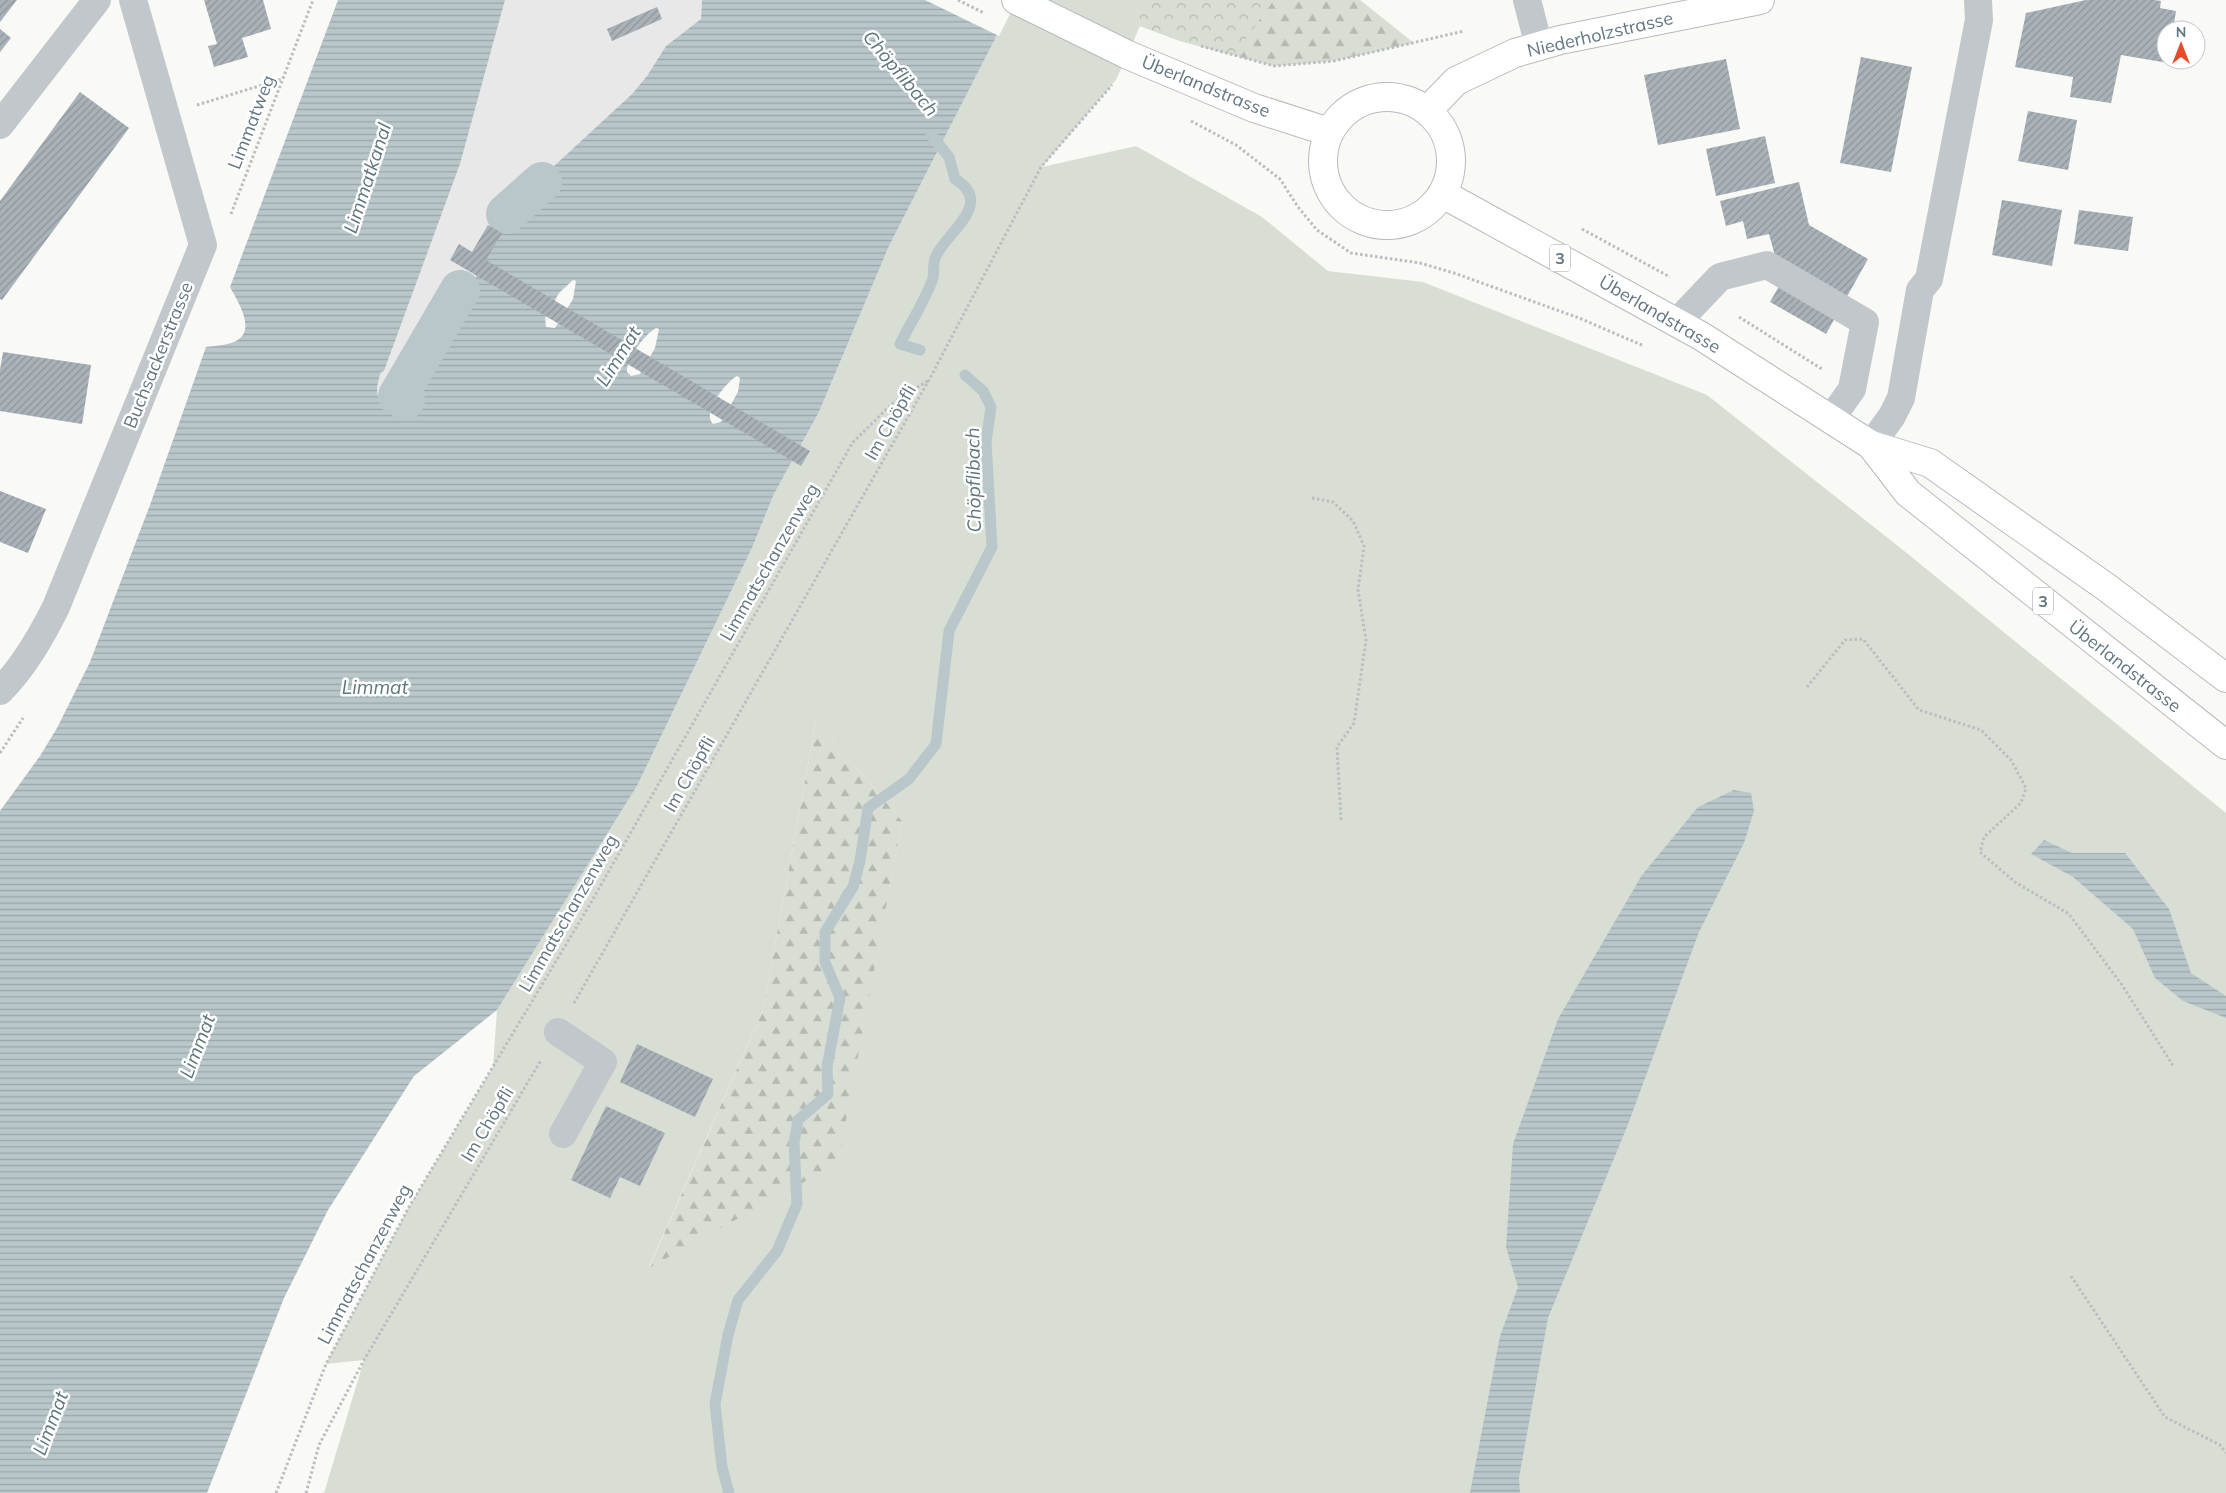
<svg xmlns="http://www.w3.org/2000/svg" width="2226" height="1493" font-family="Mulish,sans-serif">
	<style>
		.built { fill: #e7e8e7 }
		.green { fill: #d9ded5; fill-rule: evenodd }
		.forest { fill: url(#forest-firs) }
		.park { fill: url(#park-crowns) }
		.water { fill: url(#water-rules); fill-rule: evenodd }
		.pier { fill: #f9f9f6 }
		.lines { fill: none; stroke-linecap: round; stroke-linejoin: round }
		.stream { stroke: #b9c7ca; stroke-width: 11 }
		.canal { stroke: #b9c7ca; stroke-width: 40 }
		.building { fill: url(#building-hatch) }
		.major-casing { stroke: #b5bbbf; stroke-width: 30 }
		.path { stroke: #babec1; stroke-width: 3; stroke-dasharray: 2.5 2.5; stroke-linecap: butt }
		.minor { stroke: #c2c7cb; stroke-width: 28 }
		.major { stroke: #fff; stroke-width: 28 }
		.labels { text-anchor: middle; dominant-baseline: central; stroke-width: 5; stroke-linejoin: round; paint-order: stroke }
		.shield { fill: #fff; stroke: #929fa8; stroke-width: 1 }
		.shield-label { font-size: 16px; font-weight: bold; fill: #637682 }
		.street-label { font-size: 18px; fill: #637682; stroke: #fff }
		.water-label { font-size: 19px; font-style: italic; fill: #5e767c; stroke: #fff }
	</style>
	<defs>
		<pattern id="forest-firs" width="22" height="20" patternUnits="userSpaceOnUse" patternTransform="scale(1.25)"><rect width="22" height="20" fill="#d9ded5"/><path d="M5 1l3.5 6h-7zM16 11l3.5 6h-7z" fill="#b4b9b2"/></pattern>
		<pattern id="park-crowns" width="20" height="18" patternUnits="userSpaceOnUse" patternTransform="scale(1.25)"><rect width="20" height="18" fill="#d9ded5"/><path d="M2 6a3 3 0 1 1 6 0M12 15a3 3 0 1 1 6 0" fill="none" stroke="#b4b9b2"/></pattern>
		<pattern id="water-rules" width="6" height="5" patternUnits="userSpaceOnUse" patternTransform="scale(1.25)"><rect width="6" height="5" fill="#b9c7ca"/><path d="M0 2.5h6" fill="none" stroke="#9aa6a9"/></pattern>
		<pattern id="building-hatch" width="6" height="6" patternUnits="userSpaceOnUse" patternTransform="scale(1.25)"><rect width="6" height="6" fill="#a9b2b8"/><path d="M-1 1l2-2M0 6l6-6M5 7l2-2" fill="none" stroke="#8d959b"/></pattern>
	</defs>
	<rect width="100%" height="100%" fill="#f9f9f6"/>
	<path class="built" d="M505 0H702L701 19 666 46 647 76 632 94 540 179 545 184 522 211 510 218 399 409 395 412 389 410 378 399V379L381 371H384L460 164Z"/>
	<path class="green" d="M1015 0H1138L1140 26 1116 80 1042 167 1136 146 1262 217 1328 271 1423 282 1707 395 1903 550 2226 813V1493H324L364 1360 326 1364 409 1207 493 1067 497 1010 637 786 752 548 774 494 819 412 889 246ZM816 721 902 821 866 1009 649 1267 763 1010Z"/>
	<g class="forest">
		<path d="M1138 0H1360L1414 43 1334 61 1274 66 1180 41 1140 26Z"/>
		<path d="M816 721 902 821 838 1163 649 1268 763 1010Z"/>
	</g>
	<path class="park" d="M1138 0H1274L1234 55 1180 41 1140 26Z"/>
	<g class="water">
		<path d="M338 0H505L460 164 384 371 381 372C375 388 374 407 395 412L399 409 510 218 522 211 544 184 540 179 632 94 647 76 666 46 701 19 702 0H1015L889 246 819 412 774 494 752 548 637 786 497 1010 414 1076 328 1210 284 1298 207 1493H0V811L40 756 57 728 90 662 150 505 206 347C215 346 226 345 234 342 258 332 238 302 230 287ZM573 280 576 281 573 299 555 328 546 327 545 318 559 293ZM656 328 659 329 655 348 640 374 631 376 627 372C626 359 644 335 656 328ZM737 376 740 378 738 392 721 422 713 424C701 413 726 382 737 376Z"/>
		<path d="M1734 790 1751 793 1754 811 1744 843 1699 932 1627 1127 1548 1318 1519 1478 1520 1493H1470L1500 1336 1518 1287 1506 1247 1513 1144 1558 1019 1642 875 1698 807Z"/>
		<path d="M2044 840 2072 853H2125L2169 909 2191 973 2226 996V1018L2183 1001 2155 978 2133 929 2073 877 2031 854Z"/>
	</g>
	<path class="pier" d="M925 0H1017L999 36Z"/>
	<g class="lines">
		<g class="stream">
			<path d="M920 350 900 344C909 326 928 295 933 278 934 272 933 264 935 258 945 233 996 204 955 179L949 157 931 135"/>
			<path d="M729 1493 722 1467 715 1404 728 1335 738 1300 777 1251 797 1204 794 1143 798 1120 828 1094 827 1067 840 998 825 962V932L853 887 860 861 868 808 909 779 936 744 949 631 992 547 986 442 991 407 983 391 965 375"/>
		</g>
		<g class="canal">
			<path d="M506 214 542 182"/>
			<path d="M405 400 398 396 460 290"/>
		</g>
	</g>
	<g class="building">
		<path d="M0 0H17L0 22Z"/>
		<path d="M204 0H263L271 29 242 38 248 57 214 67 208 46 217 44Z"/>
		<path d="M2086 0H2154L2161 1 2160 8 2176 11 2173 30H2166V60H2175L2174 64 2121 55 2111 103 2070 97 2073 77 2015 67 2026 13Z"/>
		<path d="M657 7 662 19 612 41 607 29Z"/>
		<path d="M0 29 11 38 0 52Z"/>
		<path d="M1861 57 1912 67 1891 172 1840 163Z"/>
		<path d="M1726 59 1740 129 1658 145 1644 75Z"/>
		<path d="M80 92 129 128 2 300 0 299V201Z"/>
		<path d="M2028 111 2077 120 2068 170 2018 161Z"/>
		<path d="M1765 136 1775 183 1716 196 1706 149Z"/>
		<path d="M1799 182 1809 225 1868 259 1826 334 1770 302 1782 281 1769 234 1747 239 1743 221 1726 226 1720 201Z"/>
		<path d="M2002 200 2062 210 2052 266 1992 255Z"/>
		<path d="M2079 210 2133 217 2128 251 2074 244Z"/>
		<path d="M488 225 502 233 486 260 810 451 801 466 450 260 459 244 472 252Z"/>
		<path d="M3 352 91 365 82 424 0 411V370Z"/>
		<path d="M0 491 46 509 28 553 0 542Z"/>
		<path d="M637 1044 713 1079 695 1117 620 1082Z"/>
		<path d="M606 1106 665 1133 640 1186 620 1177 610 1198 571 1180Z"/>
	</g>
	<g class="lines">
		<g class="major-casing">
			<g id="major">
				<path d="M1016 0 1128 55 1254 108 1329 132"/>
				<circle cx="1387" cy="161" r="64"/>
				<path d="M1428 110 1456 81 1515 53 1560 40 1760 0"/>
				<path d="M1443 194 1701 336 1871 445 1930 463 2106 587 2226 678"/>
				<path d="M1871 445 1908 493 2226 745"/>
			</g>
		</g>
		<g class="path">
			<path d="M958 0 984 13"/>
			<path d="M1201 46 1274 66 1334 61 1464 31"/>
			<path d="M197 105 282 79"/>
			<path d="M1191 121 1236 145 1280 179 1298 207 1317 230 1351 253 1420 263 1454 273 1579 318 1644 346"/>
			<path d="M231 214 313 0"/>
			<path d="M1582 229 1670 277"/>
			<path d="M1739 317 1822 369"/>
			<path d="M1312 498 1333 502 1353 521 1364 546 1358 590 1366 640 1354 723 1337 747 1341 820"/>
			<path d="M1807 687 1845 640 1863 639 1919 710 1981 730 2011 760 2026 788 2021 803 1984 837 1980 852 2015 882 2069 914 2122 985 2174 1067"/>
			<path d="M0 753 23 718"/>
			<path d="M574 1003 929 380 1041 167 1112 85"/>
			<path d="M2071 1276 2165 1417 2220 1445 2226 1453"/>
			<path d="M276 1493 326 1364 409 1207 589 906 853 442 893 403 929 380"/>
			<path d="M306 1493 319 1445 364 1360 541 1060"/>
		</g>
		<g class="minor">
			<path d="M1527 0 1539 46"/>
			<path d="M0 125 97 0"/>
			<path d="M1677 322 1720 277 1767 265 1865 322 1852 389 1831 419"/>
			<path d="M1871 445 1892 416 1901 398 1920 290 1929 279 1979 20 1978 0"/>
			<path d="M0 691C24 667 41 637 56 607L203 245 133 0"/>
			<path d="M558 1032 603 1062 563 1134"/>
		</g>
		<use href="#major" class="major"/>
	</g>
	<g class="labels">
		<g class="shield">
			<rect x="1550" y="244.5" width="20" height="27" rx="4"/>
			<rect x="2033" y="587.5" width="20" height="27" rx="4"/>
		</g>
		<g class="shield-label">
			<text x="1560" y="258">3</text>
			<text x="2043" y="601">3</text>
		</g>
		<g class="street-label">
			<text transform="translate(1600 34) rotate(-13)">Niederholzstrasse</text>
			<text transform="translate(1206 86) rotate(22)">Überlandstrasse</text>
			<text transform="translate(251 122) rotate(-69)">Limmatweg</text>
			<text transform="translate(1660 314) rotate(30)">Überlandstrasse</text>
			<text transform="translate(158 355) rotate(-68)">Buchsackerstrasse</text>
			<text transform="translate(890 422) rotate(-60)">Im Chöpfli</text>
			<text transform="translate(769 562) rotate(-60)">Limmatschanzenweg</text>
			<text transform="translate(2125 666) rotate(38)">Überlandstrasse</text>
			<text transform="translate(689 774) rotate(-60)">Im Chöpfli</text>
			<text transform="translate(568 913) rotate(-60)">Limmatschanzenweg</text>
			<text transform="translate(487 1124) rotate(-59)">Im Chöpfli</text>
			<text transform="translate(364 1264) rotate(-62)">Limmatschanzenweg</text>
		</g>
		<g class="water-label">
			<text transform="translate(901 73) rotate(50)">Chöpflibach</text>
			<text transform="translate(367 178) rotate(-72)">Limmatkanal</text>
			<text transform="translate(618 356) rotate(-58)">Limmat</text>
			<text transform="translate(973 480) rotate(-91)">Chöpflibach</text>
			<text x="375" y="687">Limmat</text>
			<text transform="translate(197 1046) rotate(-69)">Limmat</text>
			<text transform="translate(50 1423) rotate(-69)">Limmat</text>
		</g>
	</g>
	<g transform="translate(2181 45)"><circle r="24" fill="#ffffff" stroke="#c1c8cd"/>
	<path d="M0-4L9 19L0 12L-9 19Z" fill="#e64a29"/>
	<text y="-8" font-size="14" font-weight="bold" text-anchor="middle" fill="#637682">N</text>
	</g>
</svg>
